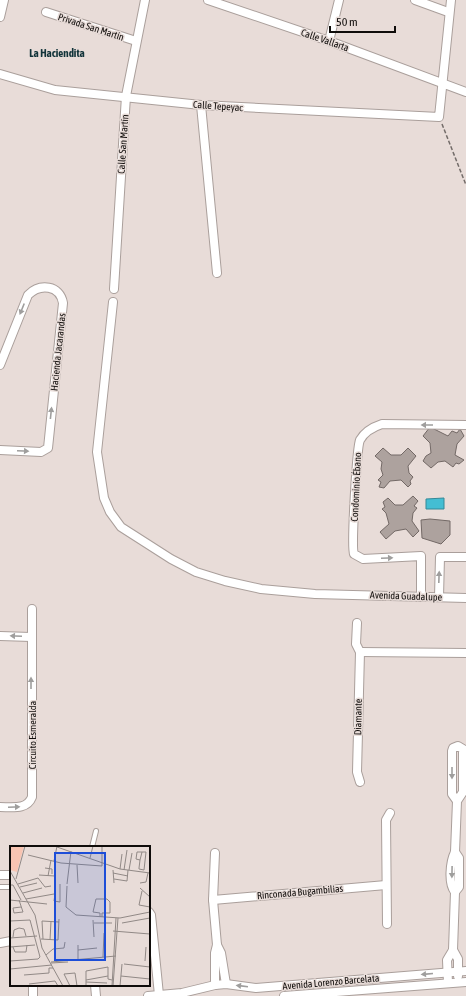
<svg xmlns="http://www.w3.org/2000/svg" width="466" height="996" font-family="'Asap Condensed',sans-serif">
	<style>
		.water { fill: #44bed3; stroke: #348997 }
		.building { fill: #ada29e; stroke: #736966 }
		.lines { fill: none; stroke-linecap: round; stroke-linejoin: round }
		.service-casing { stroke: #aa9f9b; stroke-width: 6 }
		.minor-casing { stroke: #aa9f9b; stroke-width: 10 }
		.path { stroke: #736c69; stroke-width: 1.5; stroke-dasharray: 4 2; stroke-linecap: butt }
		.service { stroke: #fff; stroke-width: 4 }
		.minor { stroke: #fff; stroke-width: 8 }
		.oneway { fill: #9f9e9d }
		.labels { text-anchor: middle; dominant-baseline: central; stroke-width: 3; stroke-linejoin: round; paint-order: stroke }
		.street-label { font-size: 10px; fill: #0f0c0a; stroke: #e8dcd8 }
		.neighbourhood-label { font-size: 11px; font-weight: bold; fill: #113339; stroke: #e8dcd8 }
		.inset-road { fill: none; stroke: #918986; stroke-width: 1 }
		.view { fill: #1d4ed8; fill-opacity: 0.15; stroke: #1d4ed8; stroke-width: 2 }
		.inset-edge { fill: none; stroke: #0f0c0a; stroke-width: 2 }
	</style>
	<rect width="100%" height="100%" fill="#e8dcd8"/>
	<path class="water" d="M444 498V509H426V499Z"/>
	<g class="building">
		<path d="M430 427 448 436 452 431 457 433 460 429 464 436 457 444 455 455 464 460 459 464 456 463 453 467 445 461 438 462 431 468 423 461 426 456 431 453 430 443 423 436Z"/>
		<path d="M383 448 391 455H401L408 448 416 456 408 466 409 473 413 477 410 481 411 484 408 487 401 480 390 481 384 488 379 487 381 482 378 480 383 475 381 469 382 462 375 456Z"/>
		<path d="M413 496 418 501 414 506 417 508 413 513 412 521 419 531 413 537 406 529 395 531 386 539 380 532 389 524 386 513 382 509 385 507 383 502 388 498 395 505H403Z"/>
		<path d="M430 519 450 521V535L441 544 422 538 421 520Z"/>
	</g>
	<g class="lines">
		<g class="service-casing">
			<g id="service">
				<path d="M92 847 96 831"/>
				<path d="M0 887H11"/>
			</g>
		</g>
		<g class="minor-casing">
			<g id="minor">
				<path d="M208 0 329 41 466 92"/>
				<path d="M415 0 448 12"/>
				<path d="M46 12 136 41"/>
				<path d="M0 17 4 0"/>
				<path d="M329 41 339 0"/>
				<path d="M0 74 55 90 201 105 439 117 451 0"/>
				<path d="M201 105 217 273"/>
				<path d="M114 289 126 96 145 0"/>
				<path d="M113 302 97 452 104 498 110 512 121 527 171 559 196 572 225 581 261 589 315 594 466 598"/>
				<path d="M0 365 28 295C40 283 60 285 63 303L48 448 41 452 0 450"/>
				<path d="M421 597V556L363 559 354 554C351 547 357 446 360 440 365 431 373 427 382 424L466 425"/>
				<path d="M439 597 440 557H466"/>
				<path d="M357 623 356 644 360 652 357 772 360 782"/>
				<path d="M0 636 31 637"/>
				<path d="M360 652 466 653"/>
				<path d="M0 807C12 807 27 810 32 797V609"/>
				<path d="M215 853 213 900 217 945 215 953V985"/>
				<path d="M0 875H11"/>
				<path d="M455 892 459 887V858L455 852"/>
				<path d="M213 900 386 885"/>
				<path d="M149 912 151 915 159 995"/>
				<path d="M387 924 386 820 390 813"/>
				<path d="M0 943 11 941"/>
				<path d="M217 945 221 953 226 984"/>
				<path d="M453 950 458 959V976"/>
				<path d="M448 983 447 960 453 950 455 892C448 884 450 862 455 852L457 801 463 792V749L458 746 453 748 452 751V794L457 801"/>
				<path d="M33 985V996"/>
				<path d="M95 985 96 996"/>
				<path d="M148 996 182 993 215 985 226 984 256 988 466 971"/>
				<path d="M284 996 466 982"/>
			</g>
		</g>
		<path class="path" d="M442 124 466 185"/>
		<use href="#service" class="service"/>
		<use href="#minor" class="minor"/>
	</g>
	<defs><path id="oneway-solid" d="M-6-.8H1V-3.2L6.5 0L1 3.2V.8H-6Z"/></defs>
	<g class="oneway">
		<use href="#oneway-solid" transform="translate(22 309) rotate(112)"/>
		<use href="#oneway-solid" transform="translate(51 413) rotate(-84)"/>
		<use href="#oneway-solid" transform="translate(427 425) rotate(-180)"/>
		<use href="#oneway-solid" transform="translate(23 451) rotate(3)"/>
		<use href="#oneway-solid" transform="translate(387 558) rotate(-2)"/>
		<use href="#oneway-solid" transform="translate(439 577) rotate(-88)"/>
		<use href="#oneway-solid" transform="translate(16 636) rotate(-178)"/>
		<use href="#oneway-solid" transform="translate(31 683) rotate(-90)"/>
		<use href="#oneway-solid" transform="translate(452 773) rotate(90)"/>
		<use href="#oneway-solid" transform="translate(14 807) rotate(-2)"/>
		<use href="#oneway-solid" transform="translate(452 872) rotate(91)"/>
		<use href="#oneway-solid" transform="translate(427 974) rotate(175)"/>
		<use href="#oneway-solid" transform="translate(242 986) rotate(-173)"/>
	</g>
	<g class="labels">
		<g class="street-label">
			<text transform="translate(91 27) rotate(18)">Privada San Martín</text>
			<text transform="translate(325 40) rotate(19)">Calle Vallarta</text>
			<text transform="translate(218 106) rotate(4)">Calle Tepeyac</text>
			<text transform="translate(123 144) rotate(-86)">Calle San Martín</text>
			<text transform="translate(58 352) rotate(-84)">Hacienda Jacarandas</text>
			<text transform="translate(356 487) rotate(-87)">Condominio Ébano</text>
			<text transform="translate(406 596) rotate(2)">Avenida Guadalupe</text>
			<text transform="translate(358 717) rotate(-89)">Diamante</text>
			<text transform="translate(32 735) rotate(-90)">Circuito Esmeralda</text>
			<text transform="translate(300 892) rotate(-5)">Rinconada Bugambilias</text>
			<text transform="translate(331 982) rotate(-5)">Avenida Lorenzo Barcelata</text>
		</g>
		<g class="neighbourhood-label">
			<text x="57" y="53">La Haciendita</text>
		</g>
	</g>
	<g transform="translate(10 846)">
		<rect width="140" height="140" fill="#e8dcd8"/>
		<path d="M0 0H14L7 26 0 24Z" fill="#f8c4b2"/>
		<path class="inset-road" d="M47 1 110 23 140 27M18 9 51 17 92 20V0M80 12 83 0M130 14 126 13 127 6H136L134 24 129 23V22L130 14 132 6M44 15 47 0M67 19 68 37M35 22 42 23V28M110 23 112 8M103 24 104 37M114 24 117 4M119 24 122 7M0 25 25 69 32 102 53 140M103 27 118 30M29 29 45 30M38 30 41 14M28 32 35 41 41 40M6 33 15 0M104 33 117 35 118 24M130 37 136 36 138 27M8 38 28 32M57 38 61 5M0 39H3L11 54M57 40 56 61 66 69 110 72 140 66M10 41 27 37M130 42 140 51M132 45 129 59 140 61M13 47 32 42M45 48 44 55 50 56V38M16 53 44 48M0 54 37 58M9 54 13 66 4 67 3 62 11 61M90 71V67L83 66 86 53H97L100 56V67H92V71M83 74 84 91M0 75 20 74 30 111 28 113 0 115M84 77H102M112 77 140 72M103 85 140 88M3 91 4 84 9 82 14 83 16 90M0 92 27 90M31 93 48 94 49 73M33 93 32 75 49 76M40 94 41 75M68 99V113M0 101 25 99M3 101 5 106H16L17 99M68 104 87 102M36 109 43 103 54 102 55 96M93 111 94 87M135 115 136 101M41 116 106 110M41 117 58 116M114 118 140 121M0 123 42 119M14 129 39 127V122H43M111 130 140 133M76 134 98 130M76 136 97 137M19 138 45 135 48 140M60 140 54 128 65 127 67 140M76 140V125L98 121V133L102 134M102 140 106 72M103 140 108 72M110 140 112 118"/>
		<path class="view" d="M45 7H95V114H45Z"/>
		<rect width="140" height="140" class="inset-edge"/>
	</g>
	<path d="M330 26v6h65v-6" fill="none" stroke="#0f0c0a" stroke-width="2"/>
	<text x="336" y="26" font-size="12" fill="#0f0c0a" stroke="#e8dcd8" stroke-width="3" paint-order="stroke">50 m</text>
</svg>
